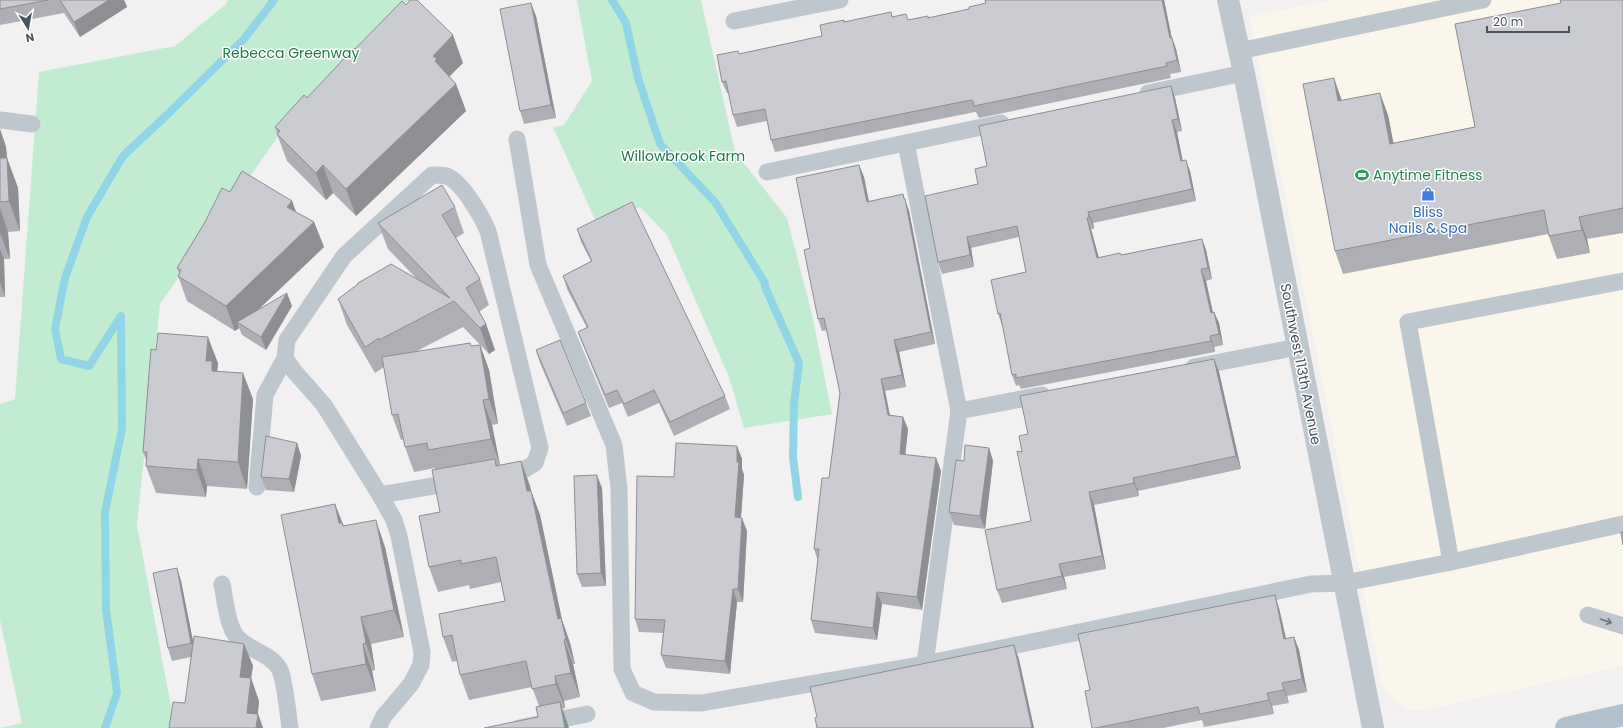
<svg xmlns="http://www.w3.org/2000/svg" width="1623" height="728" font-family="Poppins,sans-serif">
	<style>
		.commercial { fill: #fbf6eb }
		.green { fill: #c2ecd2 }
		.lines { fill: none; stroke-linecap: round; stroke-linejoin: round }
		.stream { stroke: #92d5e6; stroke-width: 8 }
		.service { stroke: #bfc7ce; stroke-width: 17 }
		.minor { stroke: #bfc7ce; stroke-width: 22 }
		.primary { stroke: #b2c0cd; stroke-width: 22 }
		.wall { fill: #aeafb5 }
		.shaded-wall { fill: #8d8f93 }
		.building { fill: #caccd2; stroke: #8d8f93 }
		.oneway { stroke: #6c767e }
		.labels { text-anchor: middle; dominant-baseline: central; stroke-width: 3; stroke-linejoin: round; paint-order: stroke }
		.park-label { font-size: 14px; fill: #1e794b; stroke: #fff }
		.leisure-label { font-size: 14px; fill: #27864d; stroke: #fff; text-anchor: start }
		.shop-label { font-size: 14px; fill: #366cbe; stroke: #fff }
		.street-label { font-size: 14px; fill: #49535c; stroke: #fff }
	</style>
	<rect width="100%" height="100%" fill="#f2f0f0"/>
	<path class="commercial" d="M1332 0H1623V666L1423 710H1409L1398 703 1389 696 1384 688 1381 679 1250 17Z"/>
	<g class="green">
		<path d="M228 0H414L406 2 372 51 279 135 160 304 137 525 172 712 170 728H0L22 723 0 620V404L15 399 39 72 175 46 226 4Z"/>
		<path d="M577 0H701L735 152 787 218 812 314 832 414 744 428 729 377 667 235 640 207 597 224 553 127 564 125 592 81Z"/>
	</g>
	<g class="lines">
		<g class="stream">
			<path d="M612 0 626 23 638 78 660 144 715 202 765 283V287L799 363 794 404 793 457 798 497"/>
			<path d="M105 728 117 693 106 609 105 512 122 429 121 316 89 366 61 359 55 329 65 278 87 217 123 156 169 113 244 39 274 0"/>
		</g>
		<g class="service">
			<path d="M734 21 840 0"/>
			<path d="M1239 51 1483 0"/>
			<path d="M1148 93 1244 73"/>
			<path d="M0 120 32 124"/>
			<path d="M517 139 538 265 614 445 619 489 622 669 633 693 654 702 701 703 925 664 1311 584 1345 583 1451 562 1408 322 1623 281"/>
			<path d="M906 143 959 411"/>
			<path d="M767 172 1001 123"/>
			<path d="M285 358 294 371 324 405 380 495 394 520 399 536 422 652 421 665 411 684 384 716 378 728"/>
			<path d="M1194 367 1298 347"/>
			<path d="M257 487 265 395 285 358 287 340 344 256 432 175C436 175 443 175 447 176 463 183 482 217 488 231L540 448 535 463 522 471 503 474"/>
			<path d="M380 495 457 482"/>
			<path d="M1451 562 1623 524"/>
			<path d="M222 584C225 598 227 626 237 637 249 651 271 653 280 670 285 682 288 714 290 728"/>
			<path d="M1588 615 1623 626"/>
			<path d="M925 664 959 411 1042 395"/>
			<path d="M519 728 587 714"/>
		</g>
		<path class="minor" d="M1228 0 1244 73 1373 728"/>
		<path class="primary" d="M1566 728 1623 715"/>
	</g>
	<g class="wall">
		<path d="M0 0H124L127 7 80 37 64 13 0 25Z"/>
		<path d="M985 0H1164L1172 38 1176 49 1181 72 1170 74 1171 78 979 118 976 112H975L775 152 771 140 767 121 737 127 733 115 729 93H727L722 82 739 54 822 36 844 20 845 22 891 12 892 17 908 20 928 16V18L969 9 986 3Z"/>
		<path d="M1623 0V233L1587 239 1590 253 1557 259 1548 234 1343 274 1335 251 1342 100 1388 115 1393 143 1475 127Z"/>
		<path d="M536 16 556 118 524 124 520 111Z"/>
		<path d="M463 63 449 76 456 84 466 111 356 216 333 193 326 200 287 161 277 134V133L275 127 307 98Z"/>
		<path d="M1171 86 1175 98 1182 131 1177 132 1182 160 1190 171 1196 201 1093 223 1094 229H1091L1099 258 1121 255 1202 239 1206 250 1212 279 1206 281 1213 312H1214L1219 323 1223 345 1214 347 1215 352 1021 389 1019 385 1016 386 1012 375 1003 325H1002L998 314 1026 272 1019 237 971 248 974 267 942 274 938 262 978 184 987 166Z"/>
		<path d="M0 129 6 147 7 158 18 188 20 231 8 232 10 259H4L5 297H0Z"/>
		<path d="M859 165 864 177 869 201 903 194 909 211 935 344 899 352 906 387 885 391 890 415 903 417 908 429 905 455 936 458 941 471 922 610 882 604 877 640 815 633 811 620 818 561 814 549 829 478 840 393 827 330 822 331 818 319 810 248Z"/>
		<path d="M230 192 292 201 296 212 314 222 324 247 258 310 292 306 266 350 242 335 239 328 235 331 187 301 178 276 179 273 177 268Z"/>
		<path d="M455 207 464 233 456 238 480 279 489 305 479 312 486 324 495 350 489 354 463 327 417 351 472 346 480 345 489 370 498 424 492 425 500 465H497V466L521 461 530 486 531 491 540 515 562 620 570 643 575 664H573L580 697 564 701 565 708 562 709 569 728 538 717 539 706 532 687 469 700 460 675 457 661 452 662 443 637 505 601 501 582 470 589 469 585 438 592 429 567 440 512 435 470V468L414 472 405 447 404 439 401 440 392 415 384 367 375 373 347 325 338 299 416 278 388 249 378 223Z"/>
		<path d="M577 229 725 396 730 409 674 436 659 403 628 417 622 403 609 408 583 345 578 332 587 328 567 289 563 276 591 261 581 242Z"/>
		<path d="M536 350 586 403 591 416 567 426 540 363Z"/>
		<path d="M1214 359 1219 372 1241 469 1138 491 1139 496 1094 505 1106 569 1064 577 1067 589 1002 603 997 590 1031 521 1022 452 1028 434Z"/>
		<path d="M218 363 217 371 253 399 247 489 207 486 206 497 156 493 146 466 147 462 143 452Z"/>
		<path d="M297 443 301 456 294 492 266 490 261 477Z"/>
		<path d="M737 446 742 459V469L744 475 741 518 747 531 743 602H737L730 674 666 668 661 655 663 633 639 632 635 619Z"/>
		<path d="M989 448 993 461 985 529 954 525 949 512 964 461Z"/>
		<path d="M602 488 606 586 582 587 577 574Z"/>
		<path d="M335 504 344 526 385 547 404 637 371 644 375 670 372 671 376 691 321 701 312 674Z"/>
		<path d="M177 568 181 581 193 642 244 644 253 666 251 678 259 701 258 714 263 728H169L185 703 191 657 172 661 168 648Z"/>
		<path d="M1279 608 1286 639 1294 637 1299 650 1307 692 1287 696 1289 703 1272 706 1274 714 1204 727 1202 720 1163 728H1092L1090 690Z"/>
	</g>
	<g class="shaded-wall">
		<path d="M109 0H124L127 7 80 37 74 22Z"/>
		<path d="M1162 0H1164L1174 50 1170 38Z"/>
		<path d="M531 3 536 16 556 118 551 105Z"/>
		<path d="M453 35 463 63 445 81V89L433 56Z"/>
		<path d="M1172 38 1176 49 1181 72 1177 60Z"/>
		<path d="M1334 78 1342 101H1338Z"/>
		<path d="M456 84 466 111 356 216 346 189Z"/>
		<path d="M1171 86 1175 98 1182 131 1178 119Z"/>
		<path d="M1380 93 1388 115 1398 166 1390 144Z"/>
		<path d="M1172 120 1177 132 1185 172 1181 161Z"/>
		<path d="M0 129 6 147 7 158 18 188 20 231 9 201 0 166Z"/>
		<path d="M1186 160 1190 171 1196 201 1192 189Z"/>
		<path d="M323 165 333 193 326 200 316 173Z"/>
		<path d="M859 165 864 177 871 214 867 202Z"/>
		<path d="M903 194 909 211 935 344 931 332Z"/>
		<path d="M292 201 301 226 287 207Z"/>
		<path d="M0 208 8 232 10 259 0 233Z"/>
		<path d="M1088 212 1093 223 1094 229 1089 217Z"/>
		<path d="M1579 217 1587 239 1590 253 1582 230Z"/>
		<path d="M1087 218 1091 229 1102 270 1097 258Z"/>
		<path d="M314 222 324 247 242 325 237 322 239 328 235 331 226 306Z"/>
		<path d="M967 237 971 248 974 267 970 255Z"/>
		<path d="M1202 239 1206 250 1212 279 1208 268Z"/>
		<path d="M0 249 4 259 5 297 0 282Z"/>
		<path d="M1201 269 1206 281 1215 324 1211 313Z"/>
		<path d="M287 293 292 306 266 350 261 337Z"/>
		<path d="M1214 312 1219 323 1223 345 1219 334Z"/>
		<path d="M486 324 495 350 489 354 480 328Z"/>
		<path d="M1210 336 1214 347 1215 352 1211 341Z"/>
		<path d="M208 337 218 363 217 375 222 388 206 361Z"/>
		<path d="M894 340 899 352 906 387 902 375Z"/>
		<path d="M480 345 489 370 498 424 489 399Z"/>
		<path d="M1214 359 1219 372 1241 469 1236 456Z"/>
		<path d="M243 373 253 399 247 489 238 462Z"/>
		<path d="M881 379 885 391 892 427 888 415Z"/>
		<path d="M483 400 492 425 500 465 491 439Z"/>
		<path d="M903 417 908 429 904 467 900 454Z"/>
		<path d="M297 443 301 456 294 492 289 479Z"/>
		<path d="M737 446 742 459V469L744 475 740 530 735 517Z"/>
		<path d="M989 448 993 461 985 529 980 516Z"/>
		<path d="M936 458 941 471 922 610 917 597Z"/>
		<path d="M198 459 207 486 206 497 197 470Z"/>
		<path d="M521 461 530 486 536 516 527 491Z"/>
		<path d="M597 475 602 488 606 586 601 573Z"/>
		<path d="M1133 478 1138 491 1139 496 1134 483Z"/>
		<path d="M531 491 540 515 562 620 570 643 575 664 558 619Z"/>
		<path d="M1089 492 1094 505 1106 569 1102 556Z"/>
		<path d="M335 504 342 523 352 550 339 523Z"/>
		<path d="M742 518 747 531 743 602 738 589Z"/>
		<path d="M376 520 385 547 404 637 394 610Z"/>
		<path d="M1059 564 1064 577 1067 589 1062 576Z"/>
		<path d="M177 568 181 581 196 656 191 643Z"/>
		<path d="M733 589 737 602 730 674 725 661Z"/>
		<path d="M877 592 882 604 877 640 873 628Z"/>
		<path d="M1275 595 1279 608 1289 652 1284 639Z"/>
		<path d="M361 617 371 644 375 670 366 643Z"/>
		<path d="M1294 637 1299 650 1307 692 1302 679Z"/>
		<path d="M564 640 573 664 580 697 571 673Z"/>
		<path d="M244 644 253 666 251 678 259 701 256 728 247 713 240 677Z"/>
		<path d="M363 644 372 671 376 691 366 664Z"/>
		<path d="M1014 645 1019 659 1034 728H1032Z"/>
		<path d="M555 676 564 701 565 708 556 684Z"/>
		<path d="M1282 683 1287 696 1289 703 1284 690Z"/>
		<path d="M1267 693 1272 706 1274 714 1269 700Z"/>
		<path d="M560 702 569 728H565Z"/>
		<path d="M258 714 263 728H256Z"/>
	</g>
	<g class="building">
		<path d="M0 0H48L0 9Z"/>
		<path d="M60 0H109L74 22Z"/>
		<path d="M410 0H417L453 35 433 56 437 59 435 61 456 84 346 189 323 165 316 173 277 134 280 131 275 127 304 95 307 98 354 48 355 49 402 1 406 5Z"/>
		<path d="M985 0H1162L1170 38H1172L1177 60 1166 63 1167 66 974 106 973 101 971 100 771 140 765 109 733 115 726 81 722 82 717 55 738 51 739 54 822 36 820 25 844 20V22L891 12 892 17 906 14 908 20 928 16V18L969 9V7L986 3Z"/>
		<path d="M1560 0H1623V208L1579 217 1582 230 1549 236 1544 210 1335 251 1303 84 1334 78 1338 101 1380 93 1390 144 1475 127 1455 24 1561 3Z"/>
		<path d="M531 3 551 105 520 111 500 9Z"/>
		<path d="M1171 86 1178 119 1172 120 1181 161 1186 160 1192 189 1088 212 1089 217 1087 218 1097 258 1120 253 1121 255 1202 239 1208 268 1201 269 1211 313 1214 312 1219 334 1210 336 1211 341 1016 378V374L1012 375 1000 313 998 314 991 280 1026 272 1017 226 967 237 970 255 938 262 925 196 978 184 975 169 987 166 979 126Z"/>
		<path d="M0 158H7L9 201 0 202Z"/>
		<path d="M859 165 867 202 903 194 904 199H905L931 332 894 340 902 375 881 379 888 415 903 417 900 454 936 458 917 597 877 592 873 628 811 620 819 549H814L822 478H829L840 393 824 318 818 319 804 250 810 248 796 178Z"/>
		<path d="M242 171 292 201 287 207 314 222 226 306 178 276 181 270 177 268 205 222 222 188 230 192Z"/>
		<path d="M442 185 455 207 442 215 480 279 466 288 486 324 480 328 454 301 379 340V338L365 347 338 299 358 284V283L391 264 450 298 378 223Z"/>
		<path d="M632 202 725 396 670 422 654 390 624 404 617 390 605 395 578 332 588 327 563 276 592 261 577 229Z"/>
		<path d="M287 293 261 337 237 322Z"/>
		<path d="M158 333 208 337 206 361H212V371L243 373 238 462 198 459 197 470 146 466 147 452H143L148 386 151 349 156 350Z"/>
		<path d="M560 340 586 403 563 413 536 350Z"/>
		<path d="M470 343 471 346 480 345 489 399 483 400 491 439 428 450 427 443 405 447 398 414 392 415 382 357Z"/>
		<path d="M1214 359 1236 456 1133 478 1134 483 1089 492 1102 556 1059 564 1062 576 997 590 985 530 1031 521 1017 451 1022 452 1019 436 1028 434 1020 396Z"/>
		<path d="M266 436 297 443 289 479 261 477Z"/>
		<path d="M676 443 737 446V462H739L735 517 742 518 738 589H733L725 661 661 655 665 620 635 619 637 476 674 477Z"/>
		<path d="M965 445 989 448 980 516 949 512 956 460 964 461Z"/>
		<path d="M495 459 496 466 521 461 527 491H531L558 619 561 618 566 639 564 640 571 673 555 676 556 684 532 689 526 661 460 675 452 635 443 637 439 614 505 601 496 557 461 564V560L429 567 419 516 440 512 432 470Z"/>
		<path d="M597 475 601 573 577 574 574 476Z"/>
		<path d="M335 504 339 523H342L343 526 376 520 394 610 361 617 366 643 363 644 366 664 312 674 281 515Z"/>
		<path d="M1621 532H1623V545Z"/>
		<path d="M177 568 191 643 168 648 153 573Z"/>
		<path d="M1275 595 1284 639 1294 637 1302 679 1282 683 1284 690 1267 693 1269 700 1200 714 1198 707 1096 728H1092L1085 691 1090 690 1078 634Z"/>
		<path d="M194 636 244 644 240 677 251 678 247 713 258 714 256 728H169L173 702 185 703Z"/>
		<path d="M1014 645 1032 728H817L815 718 817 717 810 687Z"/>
		<path d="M560 702 565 728H484L538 717 536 707Z"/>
	</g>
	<defs><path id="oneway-shaft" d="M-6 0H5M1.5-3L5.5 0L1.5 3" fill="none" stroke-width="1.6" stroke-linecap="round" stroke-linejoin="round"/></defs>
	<use class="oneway" href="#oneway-shaft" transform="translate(1606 621) rotate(19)"/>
	<defs>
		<g id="stadium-bare" transform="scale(1.08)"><path d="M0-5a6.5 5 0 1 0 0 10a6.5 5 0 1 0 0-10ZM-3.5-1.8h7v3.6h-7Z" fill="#2e9e5b" stroke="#fff" stroke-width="2.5" paint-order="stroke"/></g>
		<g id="shop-bare" transform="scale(1.08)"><path d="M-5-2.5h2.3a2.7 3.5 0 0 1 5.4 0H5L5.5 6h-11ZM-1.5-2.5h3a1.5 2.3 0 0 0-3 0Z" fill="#3f7fe0" stroke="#fff" stroke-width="2.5" paint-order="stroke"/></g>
	</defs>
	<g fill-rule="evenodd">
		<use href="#stadium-bare" x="1362" y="175"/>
		<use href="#shop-bare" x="1428" y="194"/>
	</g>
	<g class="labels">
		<g class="park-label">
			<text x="291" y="53">Rebecca Greenway</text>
			<text x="683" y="156">Willowbrook Farm</text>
		</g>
		<g class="leisure-label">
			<text x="1373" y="175">Anytime Fitness</text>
		</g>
		<g class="shop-label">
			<text x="1428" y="212">Bliss<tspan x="1428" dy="16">Nails &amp; Spa</tspan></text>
		</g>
		<g class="street-label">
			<text transform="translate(1301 364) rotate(79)">Southwest 113th Avenue</text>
		</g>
	</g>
	<g transform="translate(28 28) rotate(169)" stroke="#ffffff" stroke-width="3" paint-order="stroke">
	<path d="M0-3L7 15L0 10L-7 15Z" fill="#49535c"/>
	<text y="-6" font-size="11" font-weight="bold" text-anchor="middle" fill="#49535c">N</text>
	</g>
	<path d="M1487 26v6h82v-6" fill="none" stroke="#49535c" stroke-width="2"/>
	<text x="1493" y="26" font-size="12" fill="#49535c" stroke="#ffffff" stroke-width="3" paint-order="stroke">20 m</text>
</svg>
